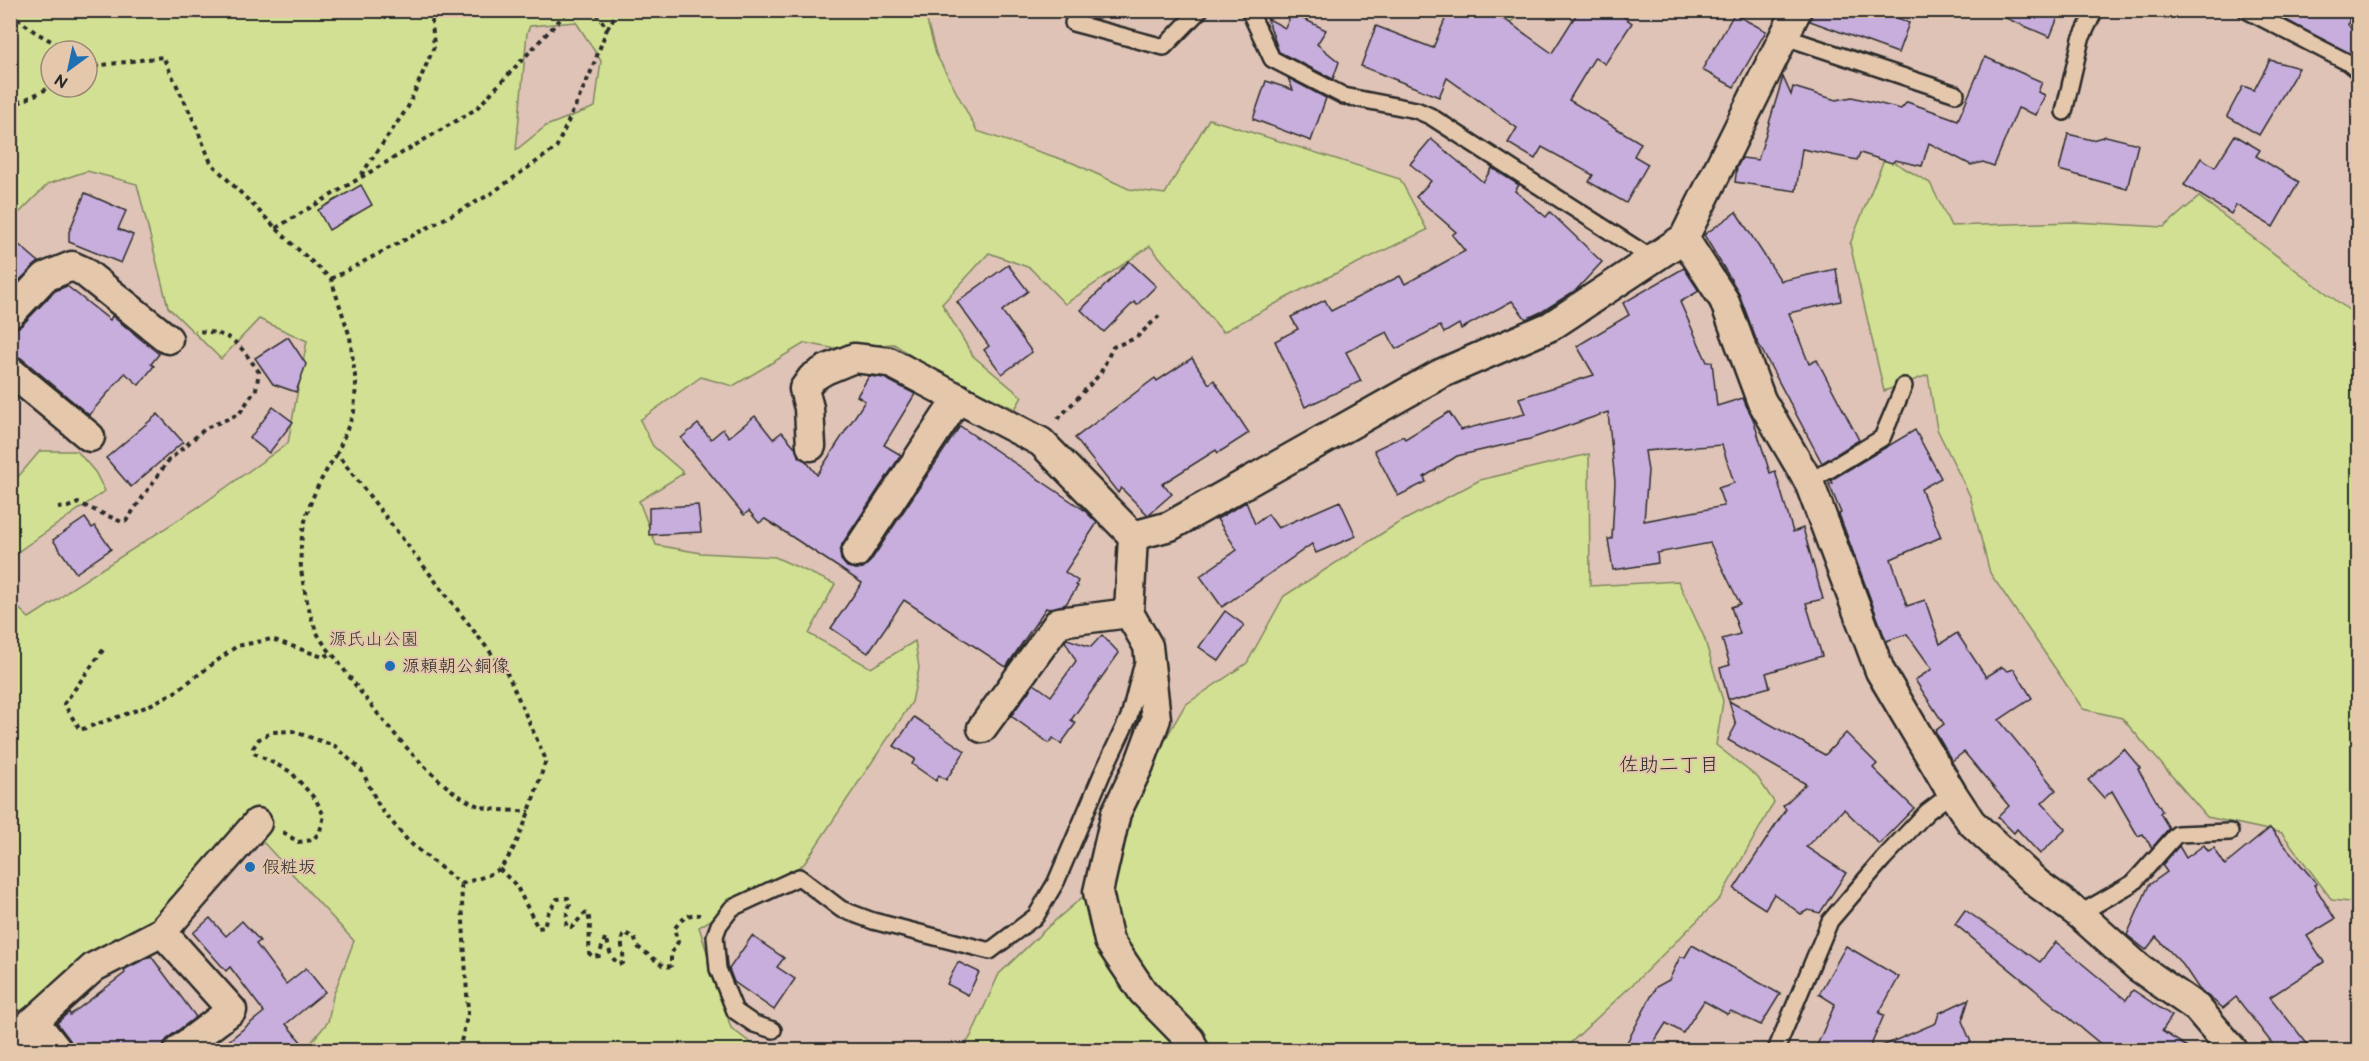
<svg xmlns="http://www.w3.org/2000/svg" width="2369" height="1061" font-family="'Balsamiq Sans','Klee One',sans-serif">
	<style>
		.green { fill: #d2e093; stroke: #7e865f; stroke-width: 1.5; fill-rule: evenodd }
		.building { fill: #c7aedd; stroke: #2b2b2b; stroke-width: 1.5; fill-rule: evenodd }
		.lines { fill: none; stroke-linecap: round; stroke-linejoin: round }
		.lane-casing { stroke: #2b2b2b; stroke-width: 20 }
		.street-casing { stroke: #2b2b2b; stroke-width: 33 }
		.path { stroke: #2b2b2b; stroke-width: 4; stroke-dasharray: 4.5 4.5; stroke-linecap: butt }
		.lane { stroke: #e5c8ac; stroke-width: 15 }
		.street { stroke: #e5c8ac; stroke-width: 28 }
		.poi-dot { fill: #1f6fb2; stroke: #e5c8ac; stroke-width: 2 }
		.labels { text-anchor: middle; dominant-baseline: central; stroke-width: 4.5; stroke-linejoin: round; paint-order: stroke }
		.park-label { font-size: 18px; fill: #3c3d35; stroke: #e5c8ac }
		.poi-label { font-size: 18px; fill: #2b2b2b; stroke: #e5c8ac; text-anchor: start }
		.neighbourhood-label { font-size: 20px; fill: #2b2b2b; stroke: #e5c8ac }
	</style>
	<rect width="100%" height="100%" fill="#dfc3b6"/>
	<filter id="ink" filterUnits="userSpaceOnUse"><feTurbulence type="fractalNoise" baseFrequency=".0167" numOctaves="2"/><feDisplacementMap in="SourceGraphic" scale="12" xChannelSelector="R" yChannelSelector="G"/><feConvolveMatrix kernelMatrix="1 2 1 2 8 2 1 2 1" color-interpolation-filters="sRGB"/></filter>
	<g filter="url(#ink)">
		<g class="green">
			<path d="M924 10 936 54 977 131 1073 163 1129 189 1165 194 1209 119 1400 179 1427 230 1301 290 1223 332 1150 246 1065 304 1030 268 989 253 942 304 973 356 1022 397 1015 409 934 371 894 344 831 348 805 343 733 386 701 377 640 420 653 446 684 473 639 501 656 545 701 553 775 557 835 584 809 634 871 668 915 641 919 668 912 702 804 864 699 927 731 1028 760 1050H305L328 1022 333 996 354 941 264 843 240 850 45 1016 11 1034V601L29 618 59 599 72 588 200 506 288 443 307 341 259 319 221 359 168 307 137 184 87 171 48 184 11 221V11ZM576 22 601 61 595 107 546 126 516 150 527 33 530 26ZM51 51H87V87H51Z"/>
			<path d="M1478 11H1525L1506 25Z"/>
			<path d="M1885 157 1930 183 1951 226 2075 222 2164 227 2199 197 2358 317V903L2332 900 2282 833 2207 817 2122 718 2083 709 1990 573 1970 496 1937 429 1928 375 1884 391 1850 244Z"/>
			<path d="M40 451H77L95 472 105 491 19 551 11 570V485Z"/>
			<path d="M1589 454 1590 586 1678 581 1704 637 1723 701 1716 745 1758 778 1774 802 1720 898 1633 984 1563 1050H962L971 1036 999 974 1050 925 1093 888 1140 783 1185 705 1247 663 1284 596 1395 525 1480 480Z"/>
		</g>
		<g class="building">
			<path d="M1449 10H1483L1507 21 1552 53 1579 10H1614L1632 23 1605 64 1595 57 1569 100 1641 143 1634 156 1648 164 1626 203 1589 182 1593 175 1542 147 1535 159 1508 143 1517 128 1447 78 1439 97 1361 66 1376 26 1433 48Z"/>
			<path d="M1813 10H1880L1909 23 1898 53 1810 21Z"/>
			<path d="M1987 10H2061L2050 37Z"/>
			<path d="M2268 10H2351L2348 25 2358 32V59Z"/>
			<path d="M1292 13 1326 30 1317 44 1339 62 1333 79 1279 52 1267 18 1285 28Z"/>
			<path d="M1734 14 1766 31 1734 87 1702 70Z"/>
			<path d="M1985 57 2042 82 2038 92 2045 95 2036 115 2018 108 1994 166 1983 162 1971 165 1929 143 1922 166 1895 160 1892 163 1860 153 1857 160 1802 149 1796 191 1735 182 1737 167 1742 158 1758 160 1783 77 1791 95 1793 87 1836 100 1852 97 1901 109 1907 102 1958 120Z"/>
			<path d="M2270 60 2299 68 2259 135 2227 116 2243 86 2254 90Z"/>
			<path d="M1288 78 1326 98 1311 141 1253 119 1266 81 1293 90Z"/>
			<path d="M2068 134 2092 140 2106 136 2138 144 2127 189 2059 170Z"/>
			<path d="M2235 135 2260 150 2256 156 2299 182 2273 227 2236 205 2231 214 2184 185 2201 158 2215 167Z"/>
			<path d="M1431 139 1483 182 1492 168 1519 185 1515 191 1546 217 1550 212 1602 262 1576 290 1543 311 1526 319 1512 301 1461 329 1459 324 1444 333 1440 326 1396 349 1387 332 1346 352 1361 381 1305 407 1275 341 1298 329 1291 317 1325 300 1331 311 1400 276 1405 284 1465 251 1452 235 1456 232 1416 197 1431 181 1410 164Z"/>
			<path d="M361 185 372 205 329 230 318 210Z"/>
			<path d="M85 193 126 211 118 229 133 235 121 263 69 242V232Z"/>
			<path d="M1736 212 1781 281 1836 269 1841 301 1789 313 1809 364 1817 360 1859 440 1822 463 1756 339 1738 291 1704 235Z"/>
			<path d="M10 237 39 262 10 289Z"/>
			<path d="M1129 261 1156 286 1137 305 1134 302 1104 332 1081 310Z"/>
			<path d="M1008 265 1028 291 1002 311 1032 352 1002 374 984 350 989 346 957 302Z"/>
			<path d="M1684 268 1699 291 1680 302 1707 362H1712L1717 406 1743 398 1753 419 1770 473 1775 471 1793 532 1803 528 1823 599 1806 603 1822 656 1766 673 1770 687 1728 699 1720 668 1730 665 1722 639 1740 634 1731 607 1740 604 1710 543 1657 553 1658 563 1613 570 1608 539H1612L1615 482 1608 412 1530 439 1457 456 1424 477 1426 482 1398 496 1374 450 1403 436 1405 439 1449 412 1461 430 1525 414 1519 398 1594 375 1577 346 1629 315 1623 303ZM1722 445 1734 483 1718 488 1724 506 1644 521 1648 471 1645 451Z"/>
			<path d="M67 286 110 320 112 316 159 354 151 364 154 366 139 385 125 373 89 415 21 358 10 353V330L22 325 55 291Z"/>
			<path d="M288 337 306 364 296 392 273 384 255 358Z"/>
			<path d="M1192 358 1209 384 1214 380 1249 433 1218 453 1216 450 1162 484 1172 494 1148 515 1121 488 1118 493 1075 438 1155 378 1157 381Z"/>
			<path d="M869 376 884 378 915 394 884 445 901 455 842 544 840 553 841 560 847 567 856 569 863 568 870 562 960 426 1084 510 1097 523 1065 572 1078 581 1076 585 1078 586 1066 604 1049 609 1046 608 1006 667 904 600 868 653 831 628 862 583 765 519 759 523 749 511 744 515 681 438 698 424 711 439 723 429 729 437 755 416 773 439 782 432 795 447 798 455 806 461 817 475 865 401 857 396Z"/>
			<path d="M273 407 293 422 269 453 250 438Z"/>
			<path d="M158 414 183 442 131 487 106 458Z"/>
			<path d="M1915 430 1941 478 1921 489 1941 537 1891 559 1907 606 1925 600 1940 644 1957 633 1986 677 2002 667 2008 671 2014 669 2032 698 1999 720 2056 790 2042 803 2066 829 2040 854 2017 829 2014 833 1998 817 2009 806 1964 752 1952 761 1935 731 1944 724 1915 680 1932 669 1907 634 1886 641 1839 514 1841 513 1829 484 1833 483 1831 480Z"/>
			<path d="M1340 501 1356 536 1316 553 1312 544 1222 607 1200 576 1237 550 1217 519 1246 502 1255 524 1268 514 1278 528Z"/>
			<path d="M698 505 701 532 649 535V508Z"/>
			<path d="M85 518 92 528 95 526 111 549 76 573 53 540Z"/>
			<path d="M1225 611 1244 625 1219 661 1199 647Z"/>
			<path d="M1102 635 1119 653 1071 720 1076 723 1061 744 1053 738 1049 743 1011 716 1034 684 1051 696 1076 661 1065 641 1067 639 1091 647Z"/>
			<path d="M1729 701 1825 755 1846 733 1877 764 1873 768 1914 808 1879 844 1844 809 1806 847 1846 873 1820 913 1808 910 1801 914 1774 894 1765 909 1734 889 1786 809 1783 806 1806 784 1728 740 1736 725Z"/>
			<path d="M914 717 965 751 946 780 939 775 936 781 912 764 915 759 894 746Z"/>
			<path d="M2124 749 2140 768 2138 769 2162 811 2160 813 2169 828 2152 848 2143 834 2138 836 2112 791 2104 798 2088 780Z"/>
			<path d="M2270 828 2317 884 2314 885 2335 919 2307 936 2324 962 2270 997 2312 1050H2277L2236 997 2223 1008 2199 989 2183 965 2156 937 2146 950 2127 935 2149 885 2167 872 2162 865 2179 846 2186 858 2204 845 2208 851 2214 848 2225 865Z"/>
			<path d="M1965 910 2040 962 2056 942 2126 1000 2133 990 2172 1016 2162 1031 2192 1050H2108L1955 924Z"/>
			<path d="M210 918 226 936 242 921 260 941 256 944 286 984 306 968 325 992 286 1024 308 1050H206L216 1043 220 1048 264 1012 230 967 226 971 193 933Z"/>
			<path d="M752 936 784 958 777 967 795 979 774 1010 734 982 729 969Z"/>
			<path d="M1692 945 1780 994 1761 1025 1731 1011 1727 1014 1704 1001 1683 1033 1666 1023 1649 1050H1623L1656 987 1669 980 1680 957H1685Z"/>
			<path d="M1846 946 1899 977 1879 1013 1884 1015 1869 1050H1815L1835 1004 1819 994Z"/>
			<path d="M151 956 196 1017 169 1037 164 1043 163 1050H73L70 1040 57 1023 69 1012 70 1015 125 973 124 971 127 968Z"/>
			<path d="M958 962 979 972 968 995 947 984Z"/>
			<path d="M1969 999 1962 1021 1971 1042 1952 1050H1873L1936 1023 1939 1013Z"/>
		</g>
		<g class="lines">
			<g class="lane-casing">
				<g id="lane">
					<path d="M1249 10 1272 59 1344 96 1416 110 1430 116 1653 259"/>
					<path d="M2246 10 2347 62 2358 71"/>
					<path d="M1073 23 1164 47 1200 10"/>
					<path d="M1785 37 1956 94"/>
					<path d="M2064 112 2081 39 2095 10"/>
					<path d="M1809 482 1882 438 1904 386"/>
					<path d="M2079 914 2133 883 2177 834 2230 832"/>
					<path d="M773 1030 754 1024 735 1011 718 969 715 936 719 925 732 908 799 877 841 909 873 921 990 951 1036 916 1056 882 1102 774 1129 717 1142 666"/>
					<path d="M1776 1050 1830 921 1883 859 1927 812 1952 793"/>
				</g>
			</g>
			<g class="street-casing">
				<g id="street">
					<path d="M1684 238 1724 300 1761 400 1809 482 1880 671 1952 793 1971 822 2038 884 2079 914 2138 967 2197 1008 2233 1050"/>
					<path d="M10 314 45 277 72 266 83 271 168 339"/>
					<path d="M10 371 90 437"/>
					<path d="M811 446 809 408 804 389 812 378 825 370 854 358 889 362 1041 442 1133 536"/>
					<path d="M856 553 958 398"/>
					<path d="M982 728 1059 622 1129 613"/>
					<path d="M162 932 232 1010 179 1050"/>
					<path d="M34 1021 57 1050"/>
					<path d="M10 1037 34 1021 94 967 162 932 257 823"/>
					<path d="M1194 1050 1190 1040 1143 992 1109 941 1098 892 1116 813 1139 765 1156 719 1148 646 1129 613 1133 536 1170 526 1440 374 1551 326 1684 238 1797 10"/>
				</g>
			</g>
			<g class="path">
				<path d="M10 13 35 32 69 51"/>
				<path d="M607 29 619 10"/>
				<path d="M87 61 95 66 163 57 193 119 211 163 291 243 331 279 350 337 356 384 354 412 337 454 508 675 546 760C536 789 521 846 500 868 492 876 472 880 461 884"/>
				<path d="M10 107 51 87"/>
				<path d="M361 175 408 107 434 47 431 10"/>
				<path d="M276 228 476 109 569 10"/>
				<path d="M331 279 489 195 556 148 590 74 607 29 596 12 573 10"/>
				<path d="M1058 419 1100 374 1113 347 1136 338 1160 315"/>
				<path d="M337 454C313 489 298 525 301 568 302 581 310 618 316 630 320 641 330 651 337 660 366 700 433 790 479 806 493 811 513 810 529 812"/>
				<path d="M58 508 68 507 78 503 122 522 126 521 168 461 206 428 239 414 256 389 259 372C238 343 233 332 195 331"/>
				<path d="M103 650 64 704 80 730 146 707 175 692 237 646 272 639 323 657 332 653"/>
				<path d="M283 832 298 842 313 840 320 831 324 816 316 800 291 772 254 753 253 748 259 739 272 732 292 731 335 746 362 771 380 808 409 842 461 884"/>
				<path d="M499 869 516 885 538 928 544 927 547 915 557 899 568 898 570 904 567 913 566 926 572 927 584 914 588 913 590 924 589 953 593 957 599 956 605 938 607 939C609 949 610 959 620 964L623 963C625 953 618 941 625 933L634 938 639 948 665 967 671 966V954L678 942 674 929C682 919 687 913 700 915"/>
				<path d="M459 1050 468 1013 461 884"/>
			</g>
			<use href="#lane" class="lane"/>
			<use href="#street" class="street"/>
		</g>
	</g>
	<g class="poi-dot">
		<circle cx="390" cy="666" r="6"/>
		<circle cx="250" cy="867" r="6"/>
	</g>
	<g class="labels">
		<g class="park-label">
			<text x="374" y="639">源氏山公園</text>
		</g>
		<g class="poi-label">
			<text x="402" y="666">源頼朝公銅像</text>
			<text x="262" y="867">假粧坂</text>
		</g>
		<g class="neighbourhood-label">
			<text x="1669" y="765">佐助二丁目</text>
		</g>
	</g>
	<rect width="2369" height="1061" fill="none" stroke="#e5c8ac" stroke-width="36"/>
	<rect x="18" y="18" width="2333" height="1025" fill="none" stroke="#2b2b2b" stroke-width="2" filter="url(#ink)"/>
	<g transform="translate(69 69) rotate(213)"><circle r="28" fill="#e5c8ac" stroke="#9b8978" stroke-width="1.5"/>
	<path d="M0-4.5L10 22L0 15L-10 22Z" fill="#1f6fb2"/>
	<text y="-9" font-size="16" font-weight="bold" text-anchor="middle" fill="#2b2b2b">N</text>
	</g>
</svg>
